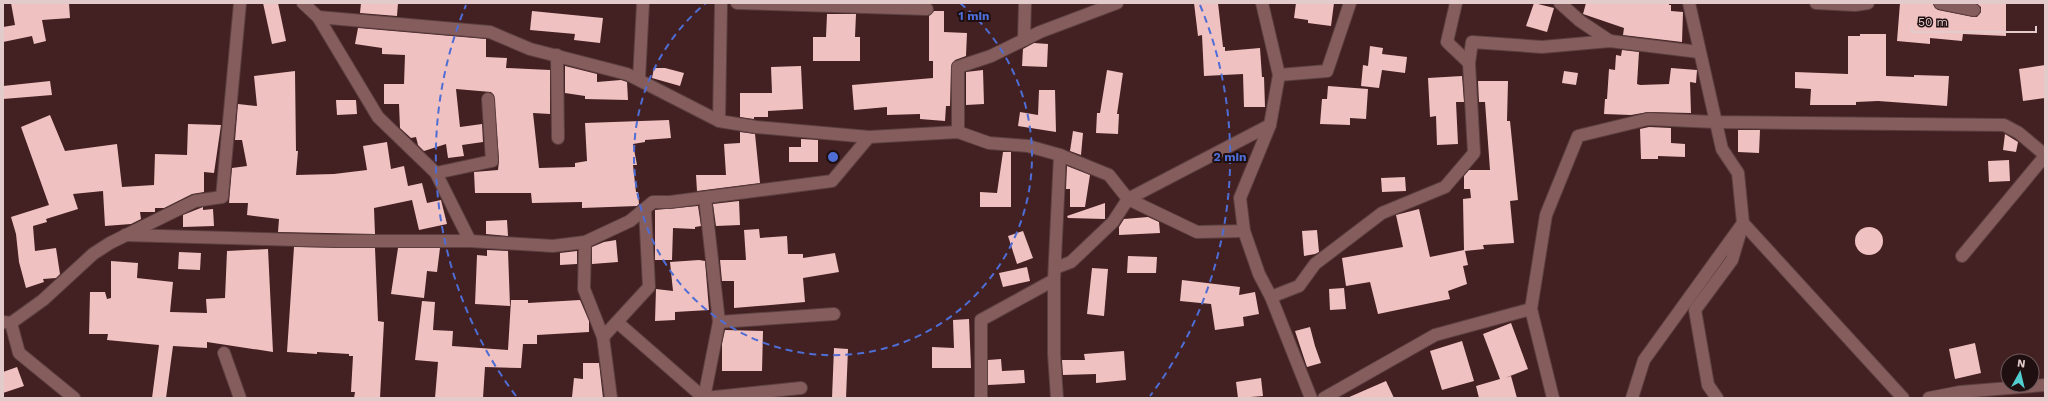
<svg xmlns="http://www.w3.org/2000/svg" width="2048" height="401" font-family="'Work Sans',sans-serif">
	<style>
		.building { fill: #f0c1c1 }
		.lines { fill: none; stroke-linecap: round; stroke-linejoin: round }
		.minor-casing { stroke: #5c3f41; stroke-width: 14 }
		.minor { stroke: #855d5d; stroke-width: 12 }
		.ring { fill: none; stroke: #4e6dd5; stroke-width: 2; stroke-dasharray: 7 5 }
		.centre { fill: #4e6dd5; stroke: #1f0f10; stroke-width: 2 }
		.ring-label { font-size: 12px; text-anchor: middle; font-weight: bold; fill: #4e6dd5; stroke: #1f0f10; stroke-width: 4; stroke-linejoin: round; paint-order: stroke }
	</style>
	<rect width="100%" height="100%" fill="#432022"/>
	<g class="building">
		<path d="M11 3H69L70 18 42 20 46 41 34 44 32 36 3 42V27L15 25Z"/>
		<path d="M263 3H278L286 41 272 44Z"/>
		<path d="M361 3H398L397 16 360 13Z"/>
		<path d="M1194 3H1218L1223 47H1225V51L1260 48 1262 77H1264L1265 107H1244L1243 74 1204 76 1202 35 1198 36Z"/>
		<path d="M1296 3H1334L1331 26 1308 23V20L1294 18Z"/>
		<path d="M1534 3 1554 8 1547 32 1526 26Z"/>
		<path d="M1586 3H1669V5H1671V11L1683 12 1682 42 1623 35 1624 28 1583 14Z"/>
		<path d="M1900 3H1933L1935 8 1938 10 1973 17H1977L1981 12V7L1976 3H2006V36L1963 34 1962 41 1930 38V44L1897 41Z"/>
		<path d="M532 11 603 18 600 43 574 40 575 34 530 30Z"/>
		<path d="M934 11H944V32L967 33 966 56 955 60 951 67 950 106H946L945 121 920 119V114L887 115V107L854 110 852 85 933 78V61H929V16Z"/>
		<path d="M827 14H856L855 37H860V61H813V37H826Z"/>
		<path d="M358 28 486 39V57L507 58 506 68 550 70V114L533 113 539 168 575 167V163L587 161 585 123 669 120 671 138 645 140V142L633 144 637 165H633L636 192H638L639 204 637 206 582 208V202L532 203 531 193H475L474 172 498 170 499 161 494 95 491 92 456 89 460 127 482 124 483 142 462 145 464 156 448 158 446 144 424 151 418 145 416 137 411 138 400 128 399 104H384V84H404L405 55 382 54V48L355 44Z"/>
		<path d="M1860 34H1886V76L1914 77V75L1949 76 1947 106 1878 101 1856 102V105H1810L1811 89 1795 88V72L1848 74V36H1860Z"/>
		<path d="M1034 43 1048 44 1047 67 1022 66 1023 49Z"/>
		<path d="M1370 46 1383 48 1382 54 1407 57 1405 73 1382 70 1379 88 1361 86 1363 65 1368 66Z"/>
		<path d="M1622 50 1639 52 1637 84 1640 85 1669 84 1671 68 1697 70 1696 83 1690 82 1691 113 1648 112 1631 115 1604 114 1605 99H1607L1609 69 1615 70 1616 55 1621 56Z"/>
		<path d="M2045 65V98L2023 101 2019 69Z"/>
		<path d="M565 66 597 74V82L621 80 627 82 628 100 585 99V96L565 93Z"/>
		<path d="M801 66 803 109 768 111V117H754V119L740 117V93H772L771 67Z"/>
		<path d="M654 68H665L684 73 680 86 652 78Z"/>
		<path d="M983 70 984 104 966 105V72Z"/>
		<path d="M1107 70 1123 73 1117 114H1119L1118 134 1096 133 1097 113H1100Z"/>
		<path d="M295 71 296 151H298L296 175 334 174 367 170 363 146 387 142 391 169 404 166 408 186 422 183 427 203 441 200 447 224 419 230 412 200 374 208 375 234 278 232 279 219 247 215 248 203H229L232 168 247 166 242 140H235L238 104 257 106 254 76Z"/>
		<path d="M1564 71 1578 73 1576 85 1562 83Z"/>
		<path d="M1462 76 1464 102H1456L1458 144 1437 145 1436 116 1430 117 1428 78Z"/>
		<path d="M50 81 52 95 3 99V86Z"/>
		<path d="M1478 81H1508L1507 121H1510L1518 200 1510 201 1514 243 1483 245 1484 249 1465 251 1468 265 1463 266 1467 284 1448 291 1450 299 1378 314 1370 282 1346 286 1342 258 1403 247 1396 215 1419 209 1430 257 1464 250 1463 199 1471 198 1470 189H1464V176L1469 170H1490L1485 102H1479Z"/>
		<path d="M1328 86 1368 89 1366 119 1350 118V125L1320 124 1322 99H1327Z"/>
		<path d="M1039 90H1055L1056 132 1018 126 1020 112 1038 115Z"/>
		<path d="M336 100H356L357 114 337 115Z"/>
		<path d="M50 115 65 151 117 144 122 187 154 185 155 154 187 155 188 124 221 125 214 173 204 172V192L192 194 164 208H155V212H140L141 219 131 224 105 226 103 191 73 194 78 209 46 219 47 222 33 226 35 251 56 248 60 274 56 278 43 279 44 282 26 288 19 262 16 234 11 217 49 205 21 127Z"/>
		<path d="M1649 127 1671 128V143L1685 144V157L1658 156V159H1641L1640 129Z"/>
		<path d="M1738 130H1760L1759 153 1738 152Z"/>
		<path d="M1073 131 1083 133 1081 155 1070 151Z"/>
		<path d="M740 132 755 134 760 183 697 191 696 175H726L724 144 740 143Z"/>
		<path d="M2005 134 2018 142 2016 152 2003 150Z"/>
		<path d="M801 139 818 140V162H789V147H801Z"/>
		<path d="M1003 152H1011V207H980V192L997 193Z"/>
		<path d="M2009 160 2010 181 1989 182 1988 161Z"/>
		<path d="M1067 166 1090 175 1085 207H1070V189H1066Z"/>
		<path d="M1405 177 1406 191 1382 192 1381 178Z"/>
		<path d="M739 201 740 225 716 226 713 204Z"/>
		<path d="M1105 203V219L1068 218 1067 216Z"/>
		<path d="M698 206 701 226 695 227V229L673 228 672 260H655V210Z"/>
		<path d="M203 207V210L213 209 214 226 183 227V215Z"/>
		<path d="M1148 217 1159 222 1160 233 1119 235V227L1124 219Z"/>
		<path d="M507 220 508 236 486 234V221Z"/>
		<circle cx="1869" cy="241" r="14"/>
		<path d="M759 229 760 238 787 236 788 254H803V258L835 253 839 272 803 278 805 302 734 308V281H722L720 260H746L744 230Z"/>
		<path d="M1317 230 1319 252 1315 254 1304 256 1302 231Z"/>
		<path d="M1023 231 1033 258 1017 264 1008 236Z"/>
		<path d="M616 240 618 262 592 264V247L604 242Z"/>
		<path d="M294 247 375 248 378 321 384 322 380 398H354L355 392H351L353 356H349V354L317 352V354L287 352Z"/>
		<path d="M398 248H440L437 272 427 271 424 298 391 294Z"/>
		<path d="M268 249 273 352 207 342V348L173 346 166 398H152L159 345 107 340 108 334H89L90 292H105L107 299 111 298V261L138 263 137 278 173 282 170 312 207 313 206 299 225 298 227 251Z"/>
		<path d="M487 250 508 251 510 306 475 304 477 255 487 256Z"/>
		<path d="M577 251V264L560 265V253Z"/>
		<path d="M179 252 201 253 200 270 178 269Z"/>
		<path d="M1128 256 1157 257 1156 273H1127Z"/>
		<path d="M699 260 705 261 709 310 675 312V320L655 321 656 289 673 291 670 262Z"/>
		<path d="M1027 267 1030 281 1003 287 999 273Z"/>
		<path d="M1092 268 1108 269 1104 316 1087 314Z"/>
		<path d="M1182 280 1240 287 1239 295 1255 292 1259 314 1243 317 1244 326 1215 330 1211 304 1180 301Z"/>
		<path d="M1344 288 1346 309 1330 310 1329 289Z"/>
		<path d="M511 300H528V303L580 300 589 321V332L537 335V344H523L521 368 485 367 483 398H435L438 362 415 360 422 301 435 302 433 330 453 331 452 346 508 350Z"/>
		<path d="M969 319 971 368H932V347L954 348 953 320Z"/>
		<path d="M1511 323 1528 369 1505 378 1511 376 1517 398H1479L1476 386 1500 379 1483 334Z"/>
		<path d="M1310 327 1315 346 1321 363 1307 367 1295 331Z"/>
		<path d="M725 330 763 331 762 371H722V344Z"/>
		<path d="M1462 341 1474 381 1442 390 1430 351Z"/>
		<path d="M1975 343 1981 373 1955 379 1949 349Z"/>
		<path d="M834 348 848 349 846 398H832Z"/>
		<path d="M1124 351 1126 380 1096 383V374L1063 375 1062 360H1085L1084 354Z"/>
		<path d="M1001 359 1002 371 1024 370 1025 383 988 385V360Z"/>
		<path d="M583 363H599L603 398 572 397 574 378 583 379Z"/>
		<path d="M17 367 24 386 3 393V372Z"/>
		<path d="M1261 378 1263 396 1238 398 1236 382Z"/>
		<path d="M1386 381 1394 398H1347Z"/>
	</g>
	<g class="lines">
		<g class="minor-casing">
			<g id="minor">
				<path d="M303 3 318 17 378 117 436 173 470 241"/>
				<path d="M737 3 927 9"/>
				<path d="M1262 3 1279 75 1270 125 1240 198 1244 231 1259 274 1271 297 1311 398"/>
				<path d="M1456 3 1447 42 1469 63"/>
				<path d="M1560 3 1580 21 1610 41"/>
				<path d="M1689 3 1722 149 1738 173 1743 223 1732 260 1695 310 1708 385 1717 398"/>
				<path d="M1816 3 1855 5 1868 3"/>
				<path d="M1940 3 1974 10"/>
				<path d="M318 17 490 32 530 49 627 74 719 121 756 127 869 137 958 132 989 143 1028 146 1060 155 1054 280 981 320V398"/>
				<path d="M1024 40 1025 3"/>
				<path d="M557 55 558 138"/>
				<path d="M1279 75 1327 71 1350 3"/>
				<path d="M639 79 643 3"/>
				<path d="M719 121 721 3"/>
				<path d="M958 132V67L991 56 1040 32 1117 3"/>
				<path d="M1060 155 1109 175 1128 199 1197 232 1244 231"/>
				<path d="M436 173 492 161 488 99"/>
				<path d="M125 235 337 241H470L553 246 585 242 630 221 653 202H670L832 181 869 137"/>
				<path d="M585 242 584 289 603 337 611 398"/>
				<path d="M1962 256 2045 156"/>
				<path d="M1055 268 1071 262 1113 222 1128 199 1270 125"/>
				<path d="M1054 280V354L1057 398"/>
				<path d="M1271 297 1299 286 1315 264 1382 213 1445 187 1474 153 1469 63 1472 42 1542 47 1610 41 1699 52"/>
				<path d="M3 322 11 323 19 353 74 398"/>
				<path d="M617 322 704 398"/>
				<path d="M719 322 834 314"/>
				<path d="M11 323 43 300 93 254 110 243 195 201 222 197 240 3"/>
				<path d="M603 337 649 287 645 209"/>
				<path d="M224 353 240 398"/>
				<path d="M704 398 719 322 705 198"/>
				<path d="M705 398 801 388"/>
				<path d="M1324 398 1435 335 1531 309"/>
				<path d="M1553 398 1531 309 1546 215 1578 136 1648 119 1715 122 2004 125 2019 133 2045 155"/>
				<path d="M1632 398 1644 360 1743 223 1903 398"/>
				<path d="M1929 398 1960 392 2045 385"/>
			</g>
		</g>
		<use href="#minor" class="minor"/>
	</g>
	<g class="ring">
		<path d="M960 3A199 199 0 1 1 706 3"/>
		<path d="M516 396A397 397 0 0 1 466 5M1200 5A397 397 0 0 1 1150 396"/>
	</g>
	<circle cx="833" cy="157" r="6" class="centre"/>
	<g class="ring-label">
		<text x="974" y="20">1 min</text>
		<text x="1230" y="161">2 min</text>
	</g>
	<rect width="2048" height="401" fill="none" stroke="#e3cbcb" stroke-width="8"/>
	<g transform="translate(2020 373) rotate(8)"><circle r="19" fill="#1f0f10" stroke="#6d5a5b"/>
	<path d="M0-3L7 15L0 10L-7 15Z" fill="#52cdd0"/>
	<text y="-6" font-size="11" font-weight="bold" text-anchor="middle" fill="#e3cbcb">N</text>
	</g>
	<path d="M1912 26v6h124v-6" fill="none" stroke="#e3cbcb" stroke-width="2"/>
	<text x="1918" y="26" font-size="12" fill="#e3cbcb" stroke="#1f0f10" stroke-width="3" paint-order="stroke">50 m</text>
</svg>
